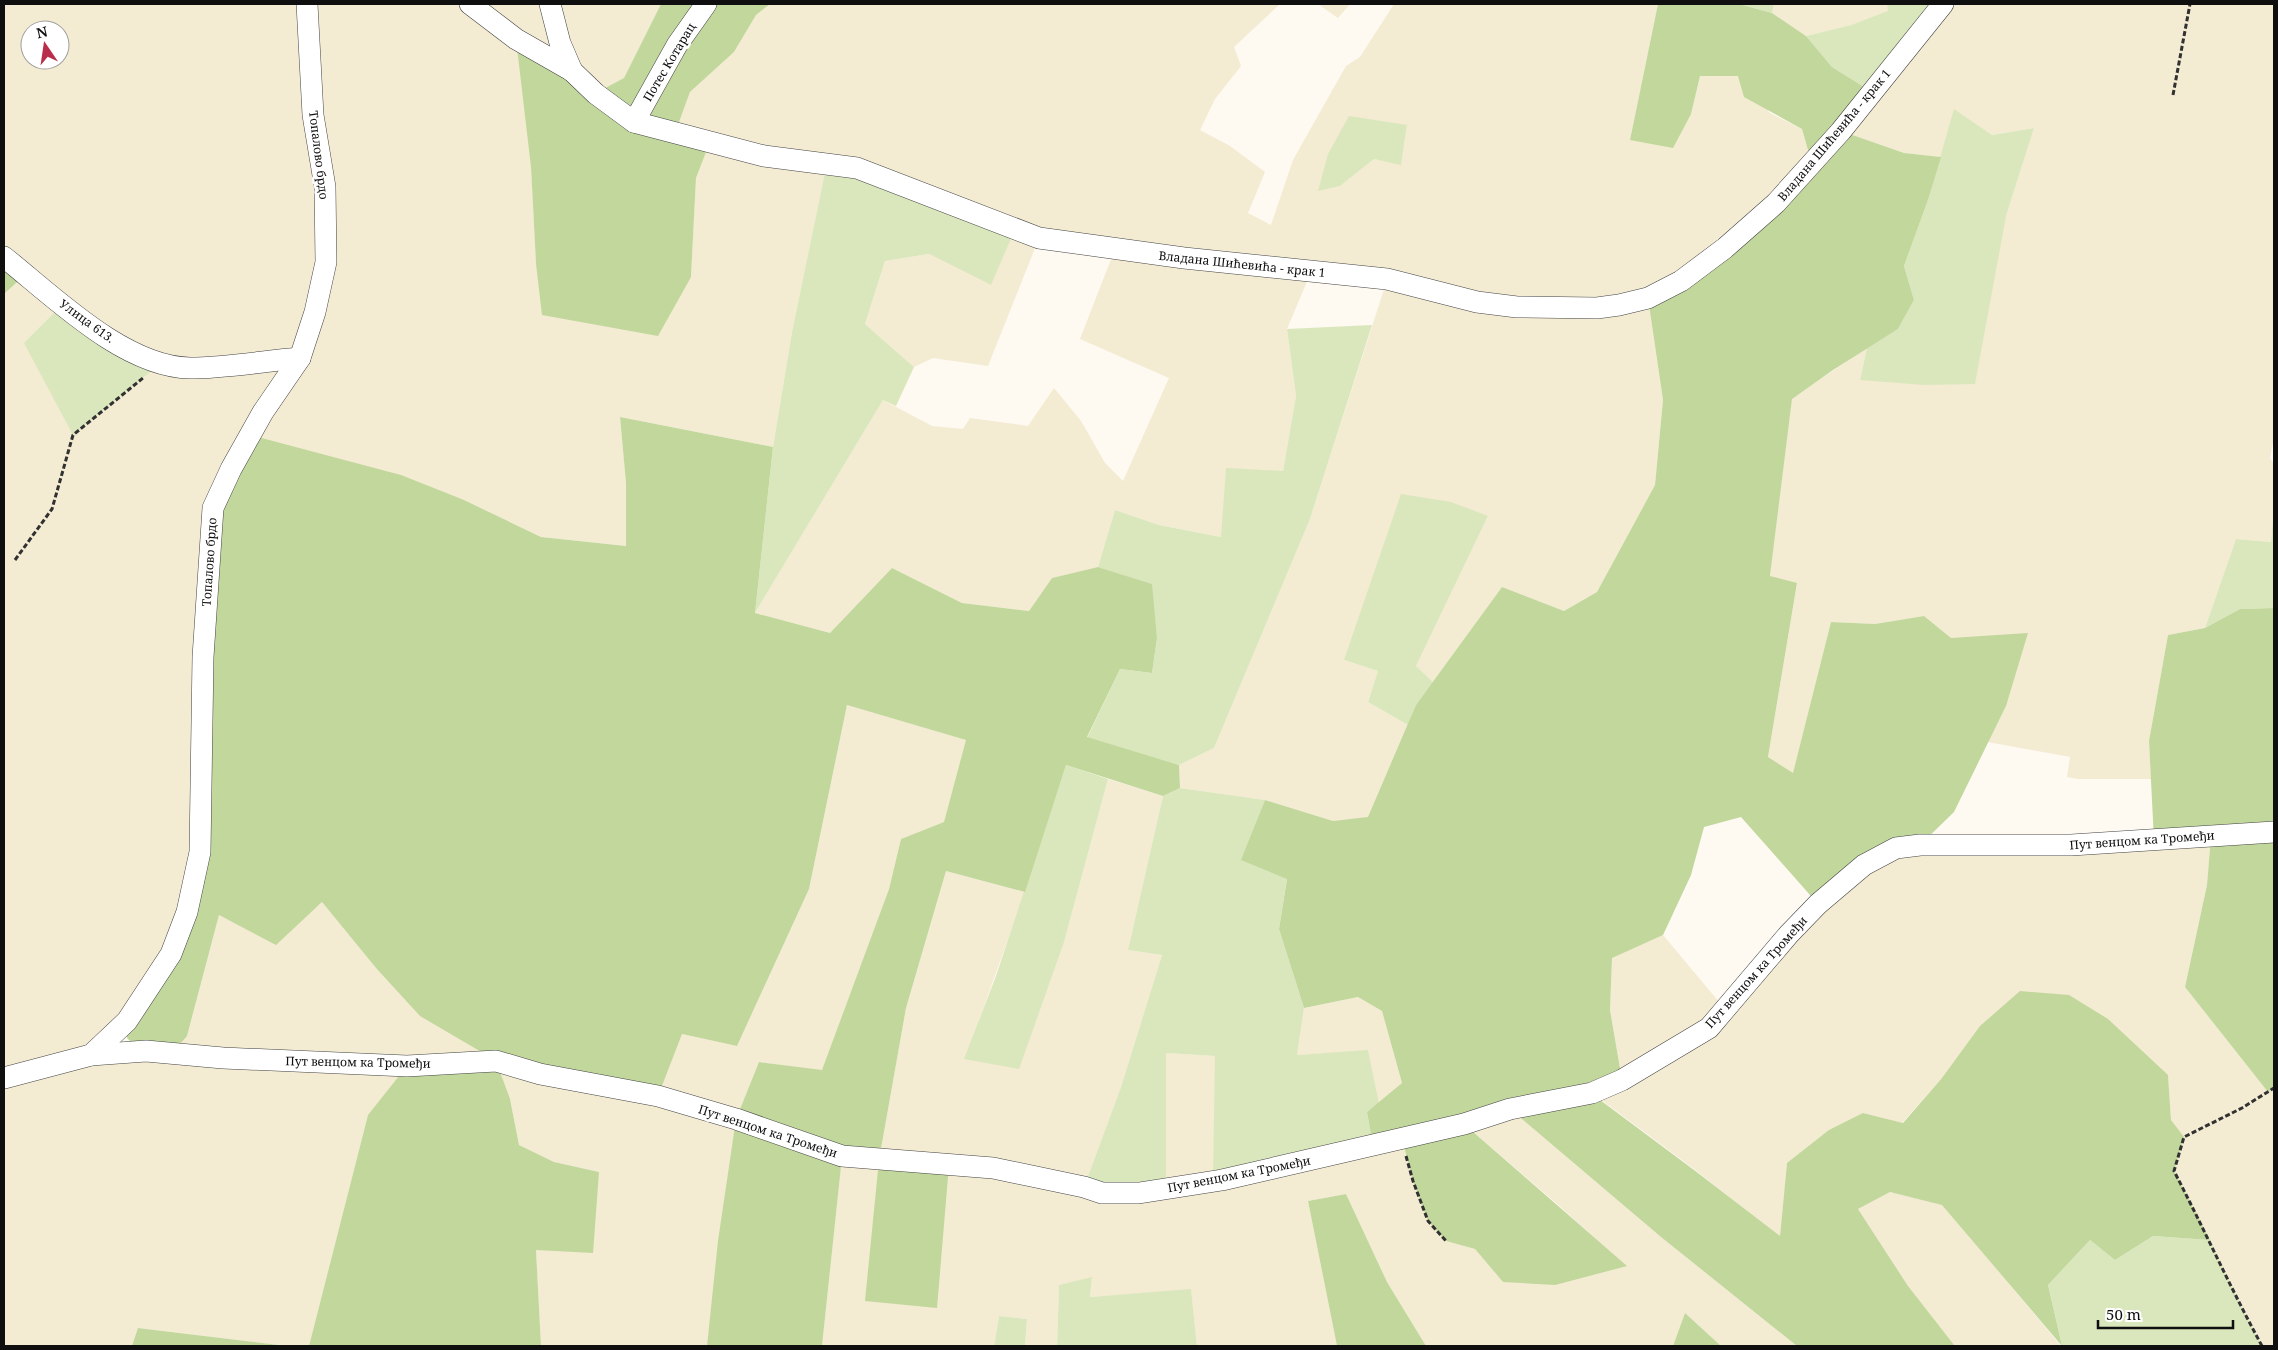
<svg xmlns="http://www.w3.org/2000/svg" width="2278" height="1350" font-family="'Noto Serif',serif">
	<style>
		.farmland { fill: #f3ebd2; fill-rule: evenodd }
		.green { fill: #dae7bc }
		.forest { fill: #c1d79c }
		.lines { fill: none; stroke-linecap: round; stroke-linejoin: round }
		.street-casing { stroke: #424242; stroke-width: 22 }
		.path { stroke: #313131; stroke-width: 3; stroke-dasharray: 5 2.5; stroke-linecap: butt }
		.street { stroke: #fff; stroke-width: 21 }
		.labels { text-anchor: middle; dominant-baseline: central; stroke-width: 5; stroke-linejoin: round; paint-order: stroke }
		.street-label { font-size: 12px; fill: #0f0f0f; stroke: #fff }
	</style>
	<rect width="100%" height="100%" fill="#fef9f1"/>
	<g class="farmland">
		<path d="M4 4H661L624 78 596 94 531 167 536 264 691 277 696 178 710 142 675 133 690 92 734 52 756 15 770 4H1280L1234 47 1241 66 1215 99 1200 130 1230 146 1265 172 1248 213 1271 225 1293 160 1346 66 1360 57 1394 4H1658L1630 140 1691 114 1700 76H1739L1770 113 1802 129 1812 164 1648 298 1663 400 1655 485 1597 592 1564 611 1502 587 1433 682 1416 666 1488 516 1344 660 1378 671 1368 702 1408 725 1368 818 1333 821 1265 800 1180 788 1179 765 1214 748 1310 519 1387 280 1311 272 1287 329 1296 396 1283 471 1221 537 1159 525 1115 510 1098 567 1052 578 1029 611 962 603 892 568 830 633 755 613 883 400 932 426 963 429 970 418 1028 426 1054 388 1081 421 1105 463 1123 481 1169 378 1080 339 1115 249 1039 238 988 366 933 358 914 367 865 324 885 261 929 254 991 285 827 164 792 332 773 447 620 417 626 483 627 546 541 537 464 500 200 852 171 954 92 1054 187 1036 219 915 276 944 322 902 376 968 477 1048 496 1061 682 1034 737 1046 809 889 847 705 967 740 944 822 901 839 889 889 822 1071 759 1062 736 1119 707 1346H541L536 1250 599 1172 554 1162 519 1145 510 1099 368 1115 309 1346H287L139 1328 132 1346H4V294L26 274 4 257ZM30 30H60V60H30ZM1407 125 1401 164 1374 159 1340 186 1319 190Z"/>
		<path d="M1318 4H1350L1338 18Z"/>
		<path d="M1774 4H1887L1889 11 1851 25 1806 36 1772 13Z"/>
		<path d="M1943 4H2274V437L2270 458 2274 464V506L2271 542 2236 539 2205 628 2168 635 2149 741 2151 779H2078L2067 777 2070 757 1988 742 2006 706 1951 638 1924 616 1875 624 1831 622 1793 774 1768 757 1797 584 1770 576 1792 398 1867 348 1860 380 2006 216 2034 128 1992 135 1955 110 1941 157 1904 153 1841 131Z"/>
		<path d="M1108 779 1163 796 1128 950 1162 955 1121 1087 1084 1187 1166 1188V1053L1215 1056 1402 1138 1413 1181 1446 1241 1475 1249 1503 1282 1626 1266 1556 1203 1464 1124 1510 1109 1661 1237 1797 1346H1721L1685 1313 1673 1346H1426L1387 1282 1346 1194 1308 1201 1337 1346H1197L1191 1290 1090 1297 1092 1278 1059 1285 1057 1346H1025L1027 1319 999 1316 994 1346H822L842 1156 879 1160 906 1008 946 871 1025 892 965 1059 1064 942Z"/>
		<path d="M2211 836 2207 885 2185 987 2268 1092 2274 1088V1346H2262L2240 1304 2210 1240 2174 1171 2183 1137 2171 1120 2168 1075 1942 1078 1902 1123 1863 1113 1787 1163 1780 1237 1694 1169 1592 1093 1622 1080 1610 1010 1612 957 1663 935 1725 1009 1789 934 1896 848Z"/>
		<path d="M1358 997 1382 1011 1402 1083 1379 1103 1368 1051 1297 1055 1304 1008Z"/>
		<path d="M1890 1192 1942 1204 2061 1346H1952L1908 1286 1858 1209Z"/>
	</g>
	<g class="green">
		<path d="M1739 4H1774L1772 13Z"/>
		<path d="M1887 4H1943L1872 92 1832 67 1806 36 1851 25 1888 11Z"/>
		<path d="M1954 109 1992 135 2034 128 2006 216 1975 384 1924 385 1860 380 1867 348 1898 329 1914 300 1904 266 1928 200Z"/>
		<path d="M1349 116 1407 125 1401 165 1374 159 1340 186 1318 191 1328 154Z"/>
		<path d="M827 163 1015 229 991 285 929 254 885 261 865 324 914 367 896 406 883 400 755 613 773 447 792 332Z"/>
		<path d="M63 304 161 363 73 435 24 343Z"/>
		<path d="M1372 325 1310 519 1214 748 1179 765 1087 738 1120 669 1152 673 1157 638 1151 584 1098 567 1115 510 1159 525 1221 537 1226 468 1283 471 1296 396 1287 329Z"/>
		<path d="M1401 494 1451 502 1488 516 1416 666 1433 682 1416 705 1408 725 1368 702 1378 671 1344 660Z"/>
		<path d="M2274 506V608L2240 609 2205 628 2236 539 2271 542Z"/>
		<path d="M1066 765 1108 779 1064 942 1019 1069 964 1059 996 976Z"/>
		<path d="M1180 788 1265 800 1242 860 1287 878 1279 929 1304 1008 1297 1055 1368 1050 1379 1103 1367 1112 1373 1145 1213 1181 1215 1056 1166 1053V1188L1084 1187 1121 1087 1162 955 1128 950 1163 796Z"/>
		<path d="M2153 1236 2210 1240 2240 1304 2262 1346H2062L2048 1285 2090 1240 2115 1260Z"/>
		<path d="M1092 1277 1090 1297 1191 1289 1197 1346H1057L1059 1285Z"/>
		<path d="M999 1316 1027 1319 1025 1346H994Z"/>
	</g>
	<g class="forest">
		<path d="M661 4H770L756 15 734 52 690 92 675 133 710 142 696 178 691 277 658 336 542 315 536 264 531 167 516 39 596 93 624 78Z"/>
		<path d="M1658 4H1739L1772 13 1806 36 1832 67 1872 92 1841 131 1904 153 1941 157 1928 200 1904 266 1914 300 1898 329 1833 370 1792 399 1770 576 1797 583 1768 757 1793 773 1831 622 1875 624 1924 616 1951 638 2028 633 2006 706 1954 812 1920 845 1818 904 1741 817 1704 827 1691 875 1663 935 1612 958 1610 1010 1622 1080 1592 1094 1694 1170 1780 1236 1787 1163 1829 1130 1863 1113 1903 1123 1942 1078 1980 1026 2020 991 2069 995 2108 1019 2168 1075 2171 1120 2184 1137 2174 1171 2210 1240 2153 1236 2115 1260 2090 1240 2048 1285 2062 1346 1942 1205 1890 1192 1858 1209 1908 1286 1954 1345 1797 1346 1661 1237 1510 1109 1464 1124 1627 1266 1555 1285 1503 1282 1475 1249 1446 1241 1428 1221 1413 1181 1402 1139 1373 1145 1367 1112 1402 1083 1382 1011 1358 997 1304 1008 1279 929 1287 879 1241 860 1265 800 1333 821 1368 817 1416 705 1502 587 1564 611 1597 592 1655 485 1663 400 1648 298 1812 164 1802 129 1744 97 1738 76H1700L1691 114 1673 148 1630 140Z"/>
		<path d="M4 257 26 274 4 294Z"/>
		<path d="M620 417 773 447 755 613 830 633 892 568 962 603 1029 611 1052 578 1098 567 1152 584 1157 638 1152 673 1120 669 1087 737 1179 765 1180 788 1163 796 1066 765 1025 892 946 871 906 1008 879 1160 949 1165 937 1308 865 1301 879 1160 842 1157 822 1346H707L718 1241 736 1119 759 1062 822 1070 889 889 901 839 944 822 966 740 847 705 809 889 737 1046 682 1034 658 1096 496 1061 510 1099 519 1145 554 1162 599 1172 593 1253 536 1250 541 1346H309L368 1115 407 1066 495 1060 420 1016 376 968 322 902 276 945 219 915 187 1036 173 1052 136 1047 127 1038V1021L187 912 213 508 250 435 401 475 464 500 541 537 626 546V483Z"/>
		<path d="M2274 608V1088L2268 1092 2185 987 2207 885 2211 836 2154 840 2149 741 2168 635 2205 628 2240 609Z"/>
		<path d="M1346 1194 1387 1282 1426 1346H1337L1308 1201Z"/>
		<path d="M1685 1313 1721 1346H1673Z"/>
		<path d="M138 1328 287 1346H132Z"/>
	</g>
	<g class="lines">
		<g class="street-casing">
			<g id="street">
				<path d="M470 4 516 39 572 71 596 94 634 122 764 156 857 168 1039 238 1184 258 1387 279 1477 302 1517 307 1597 308 1619 305 1648 298 1681 281 1725 248 1776 203 1841 131 1943 4"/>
				<path d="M550 4 560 43 572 71"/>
				<path d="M634 122 677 45 706 4"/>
				<path d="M4 257C53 296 124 367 190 368 226 368 264 361 300 358"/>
				<path d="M91 1055 127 1021 171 954 187 912 200 852 203 657 213 508 231 469 263 412 300 358 315 312 326 262 325 187 313 115 307 4"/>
				<path d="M4 1078 91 1055 146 1051 223 1058 407 1066 496 1061 540 1074 658 1096 736 1119 842 1156 993 1168 1084 1187 1102 1193H1139L1222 1180 1464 1124 1510 1109 1592 1093 1622 1080 1709 1028 1789 934 1818 904 1864 865 1896 848 1920 845H2071L2274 832"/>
			</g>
		</g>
		<g class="path">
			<path d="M2173 95 2190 4"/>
			<path d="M15 560 52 509 73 435 143 378"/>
			<path d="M1406 1156 1413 1181 1428 1221 1446 1241"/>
			<path d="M2262 1346C2231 1289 2204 1229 2174 1171L2184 1137 2242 1108 2274 1088"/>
		</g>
		<use href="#street" class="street"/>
	</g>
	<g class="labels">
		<g class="street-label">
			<text transform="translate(669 62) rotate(-59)">Потес Котарац</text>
			<text transform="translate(1834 135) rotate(-50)">Владана Шићевића - крак 1</text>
			<text transform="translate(319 155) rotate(83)">Топалово брдо</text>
			<text transform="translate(1242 264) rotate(6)">Владана Шићевића - крак 1</text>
			<text transform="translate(87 321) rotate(36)">Улица 613.</text>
			<text transform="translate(209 562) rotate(-86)">Топалово брдо</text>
			<text transform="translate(2142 840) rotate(-4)">Пут венцом ка Тромеђи</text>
			<text transform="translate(1756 972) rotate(-48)">Пут венцом ка Тромеђи</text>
			<text transform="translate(358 1062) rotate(1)">Пут венцом ка Тромеђи</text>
			<text transform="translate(768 1131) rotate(18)">Пут венцом ка Тромеђи</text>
			<text transform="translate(1239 1174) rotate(-11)">Пут венцом ка Тромеђи</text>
		</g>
	</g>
	<rect width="2278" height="1350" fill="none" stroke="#0f0f0f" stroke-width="10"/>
	<g transform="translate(45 45) rotate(347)"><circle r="24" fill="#ffffff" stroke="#9f9f9f"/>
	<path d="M0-4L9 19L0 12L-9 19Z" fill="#b82e4b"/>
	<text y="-8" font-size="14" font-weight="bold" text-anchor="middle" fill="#0f0f0f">N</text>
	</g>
	<path d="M2098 1320v8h135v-8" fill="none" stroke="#0f0f0f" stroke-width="2.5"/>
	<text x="2106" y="1320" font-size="15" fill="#0f0f0f" stroke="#ffffff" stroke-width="4" paint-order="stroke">50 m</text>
</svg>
